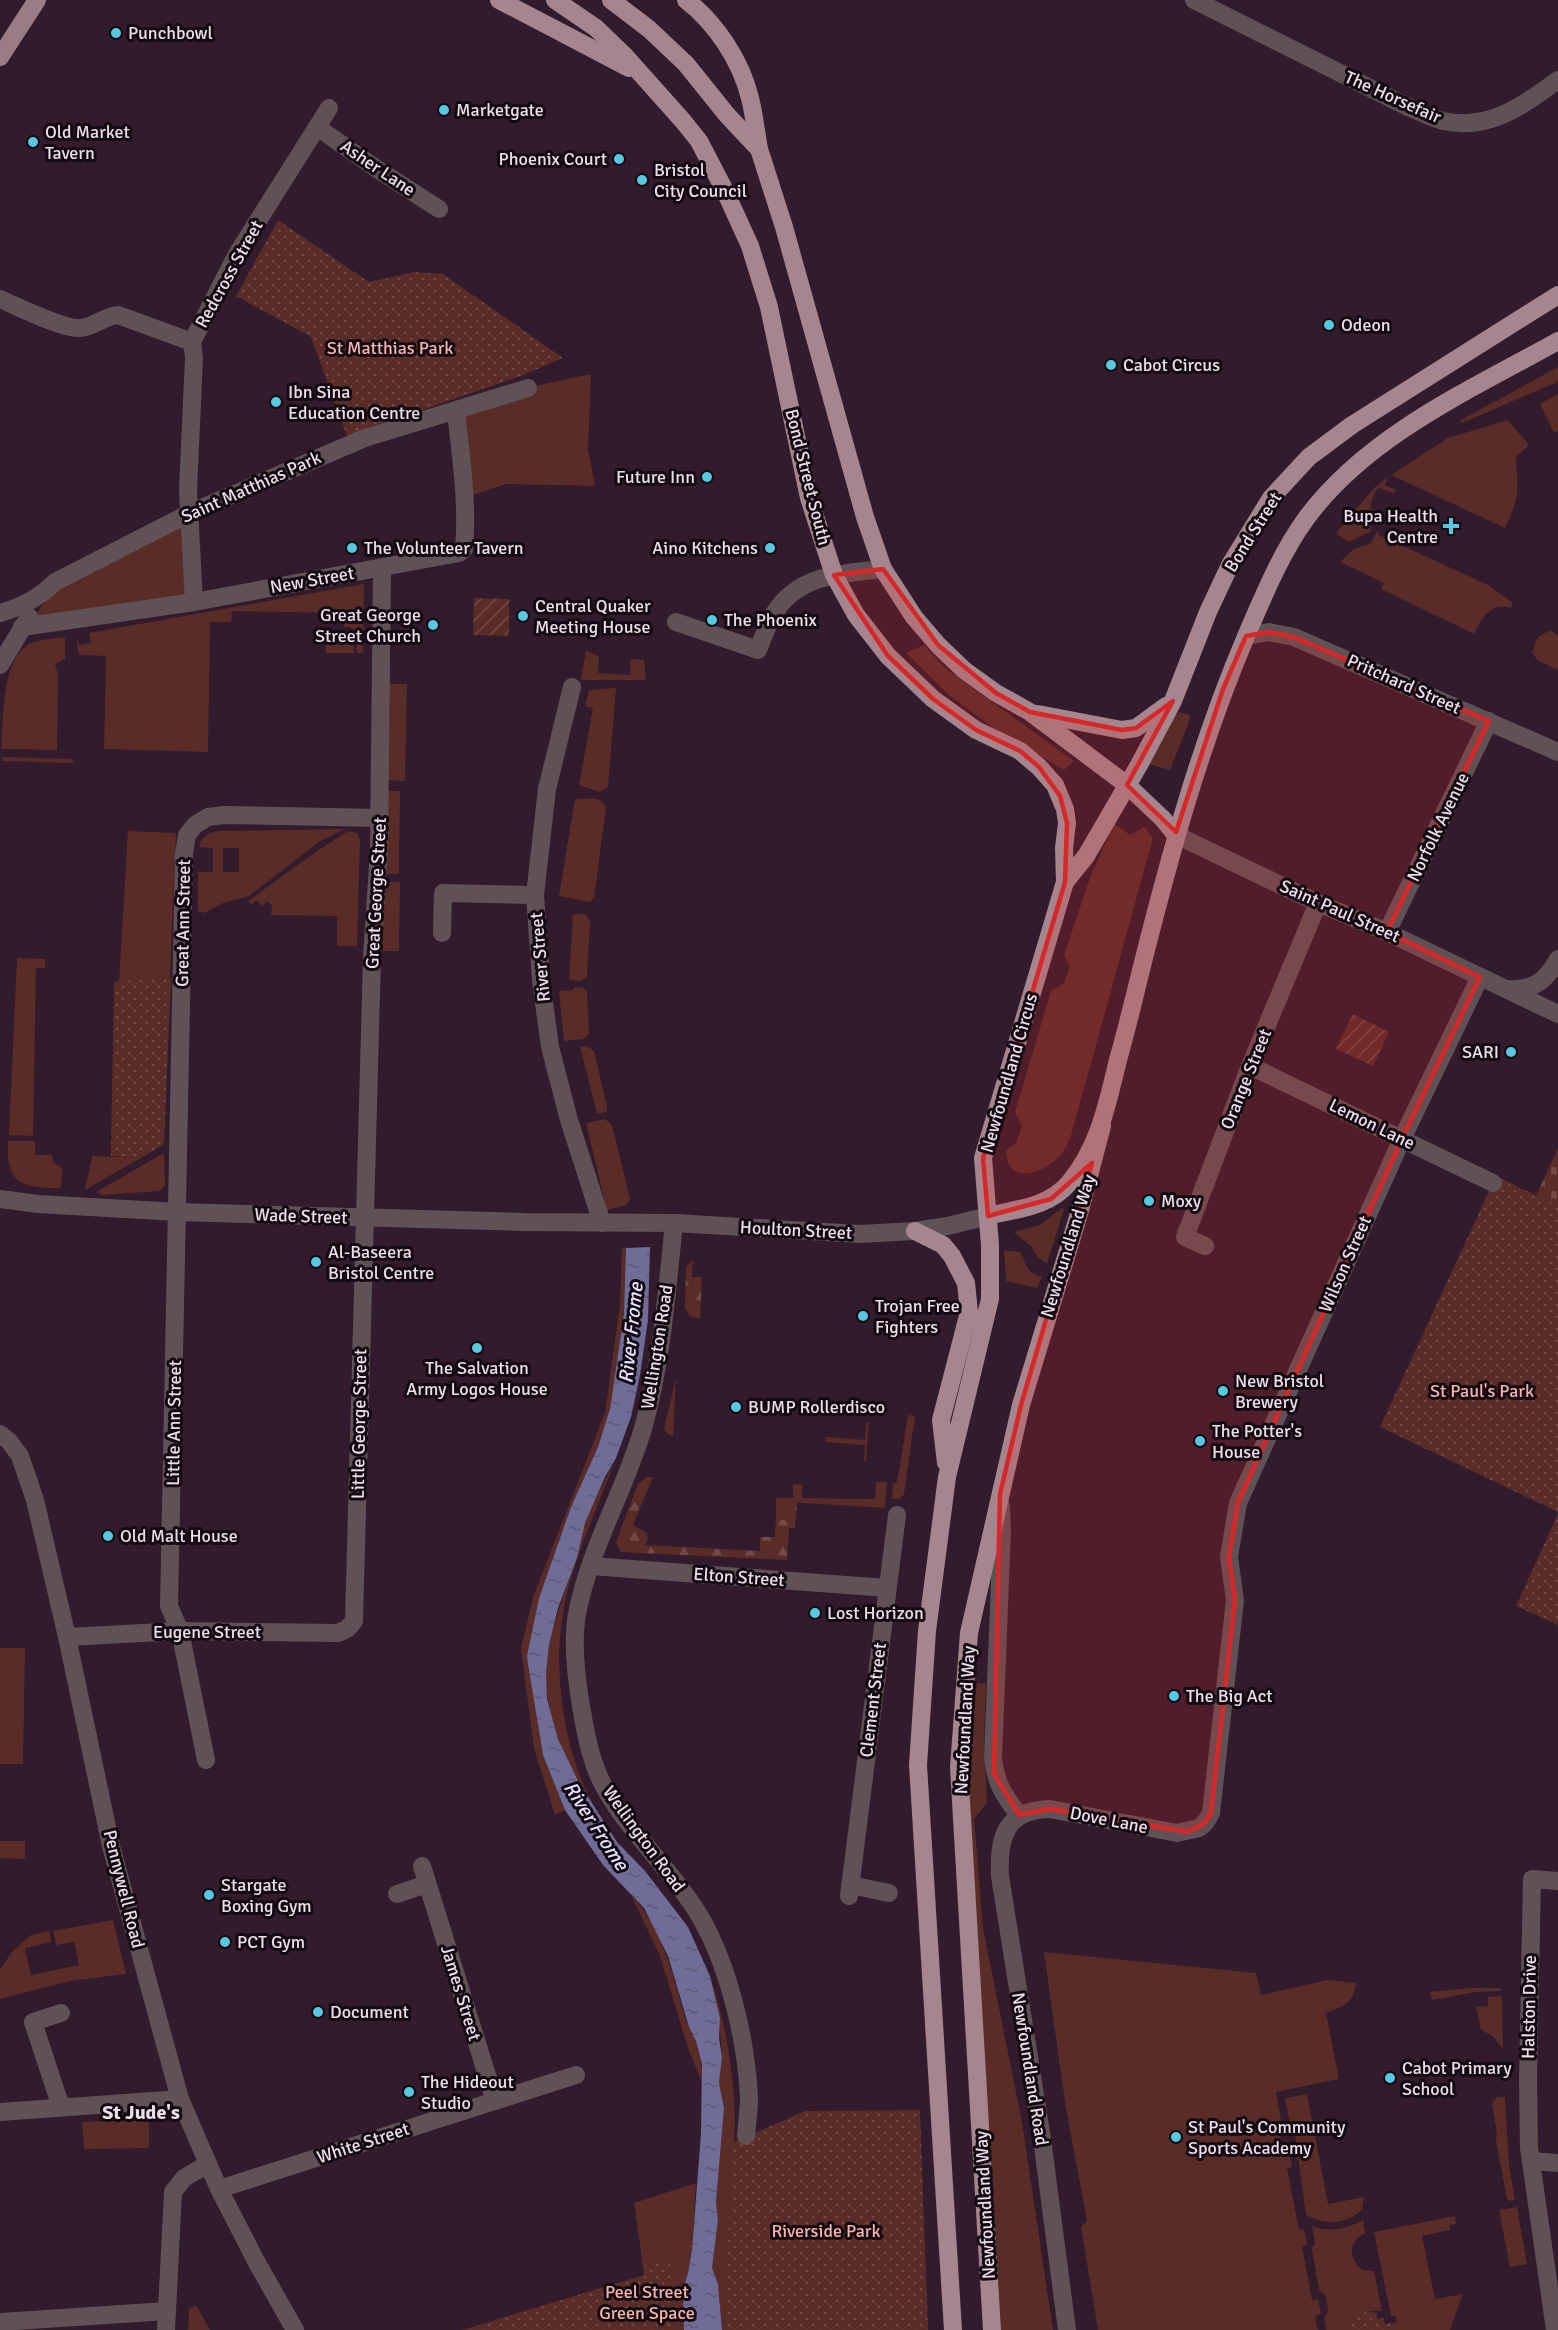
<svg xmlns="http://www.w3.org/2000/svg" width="1558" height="2330" font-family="Signika,sans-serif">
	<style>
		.grass { fill: #592c28; fill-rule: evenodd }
		.forest { fill: url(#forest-firs) }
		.cemetery { fill: url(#cemetery-stones) }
		.park { fill: url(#park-dots) }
		.garden { fill: url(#garden-furrows) }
		.water { fill: url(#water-ripples) }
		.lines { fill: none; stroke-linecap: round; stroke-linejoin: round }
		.minor { stroke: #5f5155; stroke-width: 18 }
		.primary { stroke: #9a7d84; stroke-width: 18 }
		.trunk { stroke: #a6868e; stroke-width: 18 }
		.marked { fill: #d62828; fill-opacity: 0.2; stroke: #d62828; stroke-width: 4.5; stroke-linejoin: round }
		.poi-dot { fill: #56c9e1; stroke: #130a11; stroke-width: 2 }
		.labels { text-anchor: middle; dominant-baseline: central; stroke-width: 6; stroke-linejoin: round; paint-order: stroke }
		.poi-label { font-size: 18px; fill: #eddde8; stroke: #130a11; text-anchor: start }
		.street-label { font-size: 18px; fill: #eddde8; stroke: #130a11 }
		.park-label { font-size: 18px; fill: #f7b4ad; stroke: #130a11 }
		.water-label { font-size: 20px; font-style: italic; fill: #e2e1fe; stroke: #130a11 }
		.neighbourhood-label { font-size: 20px; font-weight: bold; fill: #eddde8; stroke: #130a11 }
	</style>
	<defs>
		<pattern id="forest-firs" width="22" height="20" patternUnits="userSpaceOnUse" patternTransform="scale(1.5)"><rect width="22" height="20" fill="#592c28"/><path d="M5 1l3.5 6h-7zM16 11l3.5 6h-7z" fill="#714a47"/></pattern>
		<pattern id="cemetery-stones" width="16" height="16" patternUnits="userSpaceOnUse" patternTransform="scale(1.5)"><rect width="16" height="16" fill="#592c28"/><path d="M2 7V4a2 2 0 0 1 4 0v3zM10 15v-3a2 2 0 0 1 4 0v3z" fill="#714a47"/></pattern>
		<pattern id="park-dots" width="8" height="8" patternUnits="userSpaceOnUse" patternTransform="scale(1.5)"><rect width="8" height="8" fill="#592c28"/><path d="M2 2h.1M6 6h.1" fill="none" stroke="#714a47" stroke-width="1.8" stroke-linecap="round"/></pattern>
		<pattern id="garden-furrows" width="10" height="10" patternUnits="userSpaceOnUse" patternTransform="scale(1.5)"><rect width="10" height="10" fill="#592c28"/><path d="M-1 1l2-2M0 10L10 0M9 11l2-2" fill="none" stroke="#714a47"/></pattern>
		<pattern id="water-ripples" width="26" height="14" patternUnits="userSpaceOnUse" patternTransform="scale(1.5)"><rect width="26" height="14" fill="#6f6c98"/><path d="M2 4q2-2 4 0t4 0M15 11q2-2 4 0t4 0" fill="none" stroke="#5d5973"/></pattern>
	</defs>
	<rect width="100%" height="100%" fill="#311b2c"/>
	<g class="grass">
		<path d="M1558 367V381L1555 383 1462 423 1459 421Z"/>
		<path d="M591 374 588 449 595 486 506 484 467 497 461 409 530 387Z"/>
		<path d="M1558 394V431L1554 433 1540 404Z"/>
		<path d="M1508 420 1529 445 1516 457C1518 491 1520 496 1505 528L1391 475 1448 438Z"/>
		<path d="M1388 477 1385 485 1396 490 1395 494 1380 488 1377 489 1370 505 1374 515 1370 532 1348 542 1336 533 1375 487Z"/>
		<path d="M186 519 189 597 30 622 58 584Z"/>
		<path d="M1377 531 1379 535 1488 585 1513 603 1511 608C1490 602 1483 617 1474 634L1381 589 1384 583 1340 562 1354 549 1371 543Z"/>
		<path d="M364 584 363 653H357L356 632 350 627H344V613L232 611 231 622H210L208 752 104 749 106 656 79 655 76 636 79 645 91 643 89 633Z"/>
		<path d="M1550 630 1558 636V670L1537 660 1532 652 1538 637Z"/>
		<path d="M344 631H349L353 635 354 653H326V644H343Z"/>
		<path d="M65 637V659L55 664 58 675 57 750 1 749C4 720 1 666 25 647 34 639 53 639 65 637Z"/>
		<path d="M924 645 945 668 1074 761 1064 770 994 728 949 695 906 653Z"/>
		<path d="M586 651 599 656 598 673 630 675 631 659 644 660 646 680H581Z"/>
		<path d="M388 684H407L405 781 386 780Z"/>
		<path d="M616 688 608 787 600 792 579 785 593 708 585 706 589 690Z"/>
		<path d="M1179 712 1190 715 1188 725 1170 770 1149 764 1175 715Z"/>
		<path d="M2 757 73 759V763L2 761Z"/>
		<path d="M385 791H400L399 874H384Z"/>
		<path d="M575 799C587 799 602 795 606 808L594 898 589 902 559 896Z"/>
		<path d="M1114 824 1130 835 1144 827 1153 838 1070 1139C1067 1144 1064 1151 1060 1156 1043 1173 1008 1187 1006 1151L1016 1143 1022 1126 1015 1112 1051 991 1064 983 1070 966 1064 955 1091 875Z"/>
		<path d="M345 829 319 842 249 896 223 903 204 913 198 911V872H213V848L199 847C201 837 209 832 219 831ZM223 848H239V872H223Z"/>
		<path d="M128 831 176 833 170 977 119 982Z"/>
		<path d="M348 831 357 833 360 840 357 946H337V916L271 915 272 906 268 901 261 906 257 900 251 905 248 901 317 851Z"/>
		<path d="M383 882H400L399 951H383Z"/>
		<path d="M573 914H585L590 921 587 977 581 981 569 980Z"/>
		<path d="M17 958 45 959V968H36L33 1136 9 1135Z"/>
		<path d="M574 987 584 988 587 992 589 1034 584 1039 564 1041 559 991 573 990Z"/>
		<path d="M587 1046 594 1051 607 1107V1112L597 1114 580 1047Z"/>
		<path d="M605 1119 612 1125 630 1199 627 1205 607 1210 586 1123Z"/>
		<path d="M8 1141H35V1155H52L54 1163 62 1168 61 1188C22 1188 6 1185 8 1141Z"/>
		<path d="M164 1153 165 1185 160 1191 102 1195 96 1192Z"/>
		<path d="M92 1156 141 1158 85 1190Z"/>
		<path d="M1062 1208 1064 1210 1047 1263 1038 1258 1031 1246 1014 1232 1040 1225Z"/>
		<path d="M622 1247 626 1248 624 1314 610 1409 598 1447 571 1507 539 1598 528 1656 543 1755 565 1810 555 1815 534 1748 521 1649 533 1597 605 1413 620 1304Z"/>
		<path d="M1004 1250 1020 1252C1027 1264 1026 1274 1042 1276L1037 1288 1006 1281Z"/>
		<path d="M676 1378 673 1436 666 1433 664 1428Z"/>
		<path d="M908 1415 915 1416 904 1494 900 1499H892L893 1483H897Z"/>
		<path d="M866 1423H869L866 1461H864L865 1445 826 1442V1437L865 1440Z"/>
		<path d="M616 1458C601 1499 582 1540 570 1582 552 1642 558 1713 578 1771 583 1785 590 1799 597 1813 566 1762 536 1707 549 1646 555 1616 567 1588 576 1559 580 1548 581 1535 585 1524 593 1501 606 1480 616 1458Z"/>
		<path d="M876 1482H887L885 1508 786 1502 785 1521 776 1520V1498H793V1484L802 1485V1498L875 1499Z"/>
		<path d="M0 1648H25L23 1764H0Z"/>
		<path d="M977 1683H986L984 1746 987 1803 974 1819 983 1928 1022 2122 1053 2330H1001L991 2147 981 2036 969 1793 970 1750Z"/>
		<path d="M0 1841H25V1859L0 1858Z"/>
		<path d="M631 1895C663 1929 673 1976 686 2020 689 2028 693 2034 696 2041 701 2054 702 2069 702 2082L688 2048 660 1956Z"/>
		<path d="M113 1920 126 1974 70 1981 0 1999V1970L11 1953 31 1935 49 1931 51 1942 25 1948 31 1975 79 1965 74 1942 56 1945 53 1931Z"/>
		<path d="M1044 1952 1256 1973 1261 1995 1328 1980 1356 1983C1354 2003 1343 2007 1326 2013L1339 2079 1276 2092 1281 2120 1278 2122 1283 2152 1289 2151 1292 2167 1287 2168 1299 2230 1304 2229 1307 2245 1302 2246 1312 2300 1318 2299 1321 2314 1315 2316 1318 2330H1098L1081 2227 1087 2221 1066 2109Z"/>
		<path d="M710 1976C726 2024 734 2072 735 2123L724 2330H722L718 2284 712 2268 718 2220 716 2202 724 2108 719 2083 722 2057 719 2014Z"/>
		<path d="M1470 1988H1501V1991L1476 1992 1432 2000 1430 1992Z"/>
		<path d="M1502 1996 1503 2049 1493 2036 1481 2030 1476 2007 1488 2006V1997Z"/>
		<path d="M1307 2094 1328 2204 1364 2197 1362 2210C1345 2225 1326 2225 1306 2215L1295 2135 1291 2129 1285 2098Z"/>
		<path d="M1497 2097H1505L1509 2166 1515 2200 1510 2201 1507 2199 1496 2141 1497 2134 1492 2104Z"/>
		<path d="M149 2120V2148L84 2149 82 2122Z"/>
		<path d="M696 2183 692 2250 688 2273 683 2290 684 2330H674V2276L670 2261 643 2266 634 2203Z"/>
		<path d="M1517 2207 1527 2264 1510 2267 1499 2210Z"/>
		<path d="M1455 2216 1456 2224 1449 2225 1450 2230 1422 2236 1435 2299 1463 2294 1450 2330H1393L1391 2323 1397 2322 1396 2316H1391L1374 2232Z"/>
		<path d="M1363 2220 1365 2233C1348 2242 1348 2259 1363 2270L1374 2271 1382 2311H1370L1347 2326 1346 2330H1326L1324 2318 1328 2311 1326 2296 1319 2290 1312 2249 1315 2244 1312 2226C1331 2233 1346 2229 1363 2220Z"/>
		<path d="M196 2305 210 2330H188L189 2309Z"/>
	</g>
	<g class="forest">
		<path d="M693 1260 692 1277H702L700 1319 690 1316 685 1308 686 1267Z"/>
		<path d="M647 1477H653L633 1525 647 1533 648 1539 645 1545 760 1551V1537H775L776 1520H785L786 1502H797L795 1528H789L787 1560 621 1552 616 1542 638 1484Z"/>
	</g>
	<path class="cemetery" d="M1558 1148V1206L1536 1196Z"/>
	<g class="park">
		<path d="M278 220 369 282 415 272 443 274 563 358 521 376 347 436 311 337 236 296Z"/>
		<path d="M171 977 164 1144 141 1158 111 1156 114 982Z"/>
		<path d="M1496 1176 1558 1206V1512L1380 1427Z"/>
		<path d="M1558 1514V1625L1516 1606Z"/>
		<path d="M920 2110 928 2330H724L733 2142 806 2111Z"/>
		<path d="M670 2260 674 2276V2330H462L644 2275 643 2266Z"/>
		<path d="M1361 2310 1376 2313 1378 2319 1383 2318 1385 2324 1391 2323 1393 2330H1346L1349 2319Z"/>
	</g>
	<g class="garden">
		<path d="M474 598 509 599V636L473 635Z"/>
		<path d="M1353 1014 1389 1032 1373 1066 1336 1049Z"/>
	</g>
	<path class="water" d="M650 1247 648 1320 640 1375 631 1417 616 1458 605 1477 585 1523 577 1558 558 1608 549 1645 546 1673 547 1699 558 1739 579 1783 617 1842 645 1871 688 1927 710 1976 720 2018 719 2038 722 2057 719 2083 724 2108 716 2202 718 2220 712 2268 718 2284 722 2330H684L683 2290 688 2273 692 2250 701 2133 702 2064 696 2041 689 2027 668 1956 644 1908 603 1865 565 1810 543 1755 528 1664 527 1656 539 1598 571 1507 598 1447 610 1409 624 1314 626 1248Z"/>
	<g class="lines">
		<g class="minor">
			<path d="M1194 0 1408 107C1419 111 1431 118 1443 121 1489 131 1522 106 1558 80"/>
			<path d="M317 127 377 169 439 209"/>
			<path d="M0 299C17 306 62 329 79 328 93 328 104 316 118 315L192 342"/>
			<path d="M194 602 188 490 194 358 192 342 237 254 329 108"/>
			<path d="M0 613C22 607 39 598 55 582L190 513 365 438 528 388"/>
			<path d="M676 622 758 650C763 638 768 623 775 612 800 574 841 574 883 569"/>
			<path d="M22 627 194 602 459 553 464 549C468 504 461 457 456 412"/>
			<path d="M1246 636 1269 632 1294 637 1558 752"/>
			<path d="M0 665 29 617"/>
			<path d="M572 687 547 789 535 895 541 980 550 1047 569 1120 602 1223"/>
			<path d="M1176 835 1318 903 1387 932 1558 1014"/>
			<path d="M1387 932 1489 721"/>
			<path d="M442 933 443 893 535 895"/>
			<path d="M1508 989C1533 991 1547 980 1558 959"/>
			<path d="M1250 1066 1493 1183"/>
			<path d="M0 1199 38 1204 178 1212 524 1222 674 1223 860 1234 915 1231 948 1226 988 1216"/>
			<path d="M674 1223C667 1290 662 1360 644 1425 626 1489 589 1549 577 1614 572 1643 576 1677 581 1706 586 1735 591 1765 606 1790 630 1832 667 1866 694 1907 727 1957 746 2037 749 2097 749 2110 747 2124 746 2136"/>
			<path d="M1205 1246 1185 1237 1250 1066 1318 903"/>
			<path d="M0 1434 9 1441 20 1456 35 1500 67 1637 111 1846 180 2099 219 2189 256 2261 295 2330"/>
			<path d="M1001 1505 1002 1531 993 1757C995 1782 1004 1796 1019 1815"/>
			<path d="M591 1566 887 1588"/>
			<path d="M67 1637 180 1631 338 1633 347 1629 354 1621 372 957 379 850 382 568"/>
			<path d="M206 1760 180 1631 169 1606 184 854 187 835 195 825 208 817 224 815 380 818"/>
			<path d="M422 1866 495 2101"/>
			<path d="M850 1885 889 1893"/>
			<path d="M397 1894 427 1884"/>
			<path d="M849 1896 897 1515"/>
			<path d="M61 2013 33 2022 61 2107"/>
			<path d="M0 2112 180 2099"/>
			<path d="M1531 2161 1558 2163"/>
			<path d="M219 2189 576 2075"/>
			<path d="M0 2322 167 2311"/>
			<path d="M166 2330 173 2192 184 2178 208 2164"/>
			<path d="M1067 2330 1042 2139 1000 1876C998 1836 1006 1810 1050 1809L1177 1833 1199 1828 1205 1823 1211 1813 1235 1600 1229 1557 1238 1503 1402 1139 1480 977"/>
			<path d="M1555 2330 1529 2148 1528 2079 1532 1879 1558 1881"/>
		</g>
		<path class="primary" d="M0 57 37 0"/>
		<g class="trunk">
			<path d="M499 0 629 68"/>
			<path d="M555 0 596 28 625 56 683 121 699 141 725 191 750 246 769 307 809 498 834 575 856 615 888 656 933 699 976 730 1020 751 1039 767 1055 785 1065 809 1067 823 1064 848 1065 882"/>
			<path d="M611 0 649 29 686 64 727 115 759 149 784 227 865 517 883 569 914 617 938 645 964 670 996 693 1030 712 1127 785 1163 819 1176 835"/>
			<path d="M686 0C716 23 741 61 750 98 754 114 756 132 759 149"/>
			<path d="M1038 714 1122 730 1136 728 1166 706"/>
			<path d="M988 1216C1016 1209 1049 1207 1069 1183 1099 1147 1107 1105 1118 1060 1126 1032 1133 1003 1140 974 1169 858 1200 744 1247 634 1264 595 1280 555 1305 520 1366 436 1470 390 1558 341"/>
			<path d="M915 1231 943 1245 952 1256 966 1283 969 1312 941 1420 946 1463"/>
			<path d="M953 2330 918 1765 927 1631 947 1477 990 1299V1245L983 1158 1065 882 1086 856 1139 765 1173 701 1208 612 1230 565 1271 498 1309 457 1352 425 1558 295"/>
			<path d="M992 2330 959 1767 969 1633 1021 1405 1079 1214 1102 1126"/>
		</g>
	</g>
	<path class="marked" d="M883 569 938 645 996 693 1030 712 1122 730 1136 728 1173 701 1127 785 1176 832 1223 689 1246 636 1269 632 1294 637 1489 721 1387 932 1480 977 1402 1139 1238 1503 1229 1557 1235 1600 1211 1813 1205 1823 1188 1832 1050 1809 1019 1815 994 1774 1000 1494 1021 1405 1092 1163 1051 1199 988 1216 983 1158 1065 882 1067 823 1060 796 1039 767 1020 751 976 730 933 699 888 656 834 575Z"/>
	<g class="poi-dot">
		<circle cx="116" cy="33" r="6"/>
		<circle cx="444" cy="110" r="6"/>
		<circle cx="33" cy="142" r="6"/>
		<circle cx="619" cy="159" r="6"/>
		<circle cx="642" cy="180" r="6"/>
		<circle cx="1329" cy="325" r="6"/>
		<circle cx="1111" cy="365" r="6"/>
		<circle cx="276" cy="402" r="6"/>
		<circle cx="707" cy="477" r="6"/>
		<path d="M1448 517h6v6h6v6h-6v6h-6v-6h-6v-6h6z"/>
		<circle cx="352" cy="548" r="6"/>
		<circle cx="770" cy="548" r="6"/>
		<circle cx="523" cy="616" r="6"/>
		<circle cx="712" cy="620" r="6"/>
		<circle cx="433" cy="625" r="6"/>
		<circle cx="1511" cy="1052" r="6"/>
		<circle cx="1149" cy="1201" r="6"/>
		<circle cx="316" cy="1262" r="6"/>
		<circle cx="863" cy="1316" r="6"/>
		<circle cx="477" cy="1348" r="6"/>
		<circle cx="1223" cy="1391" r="6"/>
		<circle cx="736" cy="1407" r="6"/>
		<circle cx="1200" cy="1441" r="6"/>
		<circle cx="108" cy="1536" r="6"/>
		<circle cx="815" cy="1613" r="6"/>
		<circle cx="1174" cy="1696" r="6"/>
		<circle cx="209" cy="1895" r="6"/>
		<circle cx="225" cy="1942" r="6"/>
		<circle cx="318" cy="2012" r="6"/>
		<circle cx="1390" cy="2078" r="6"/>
		<circle cx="409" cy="2092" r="6"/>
		<circle cx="1176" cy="2137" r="6"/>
	</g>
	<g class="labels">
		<g class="poi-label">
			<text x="128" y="33">Punchbowl</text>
			<text x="456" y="110">Marketgate</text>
			<text x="45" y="132">Old Market<tspan x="45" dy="21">Tavern</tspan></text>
			<text x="607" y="159" text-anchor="end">Phoenix Court</text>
			<text x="654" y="170">Bristol<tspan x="654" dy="21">City Council</tspan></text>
			<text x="1341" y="325">Odeon</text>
			<text x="1123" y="365">Cabot Circus</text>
			<text x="288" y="392">Ibn Sina<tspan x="288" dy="21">Education Centre</tspan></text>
			<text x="695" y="477" text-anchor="end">Future Inn</text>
			<text x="1438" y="516" text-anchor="end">Bupa Health<tspan x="1438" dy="21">Centre</tspan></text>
			<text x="364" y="548">The Volunteer Tavern</text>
			<text x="758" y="548" text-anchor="end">Aino Kitchens</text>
			<text x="535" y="606">Central Quaker<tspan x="535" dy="21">Meeting House</tspan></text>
			<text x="421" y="615" text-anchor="end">Great George<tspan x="421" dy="21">Street Church</tspan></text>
			<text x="724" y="620">The Phoenix</text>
			<text x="1499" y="1052" text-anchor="end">SARI</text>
			<text x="1161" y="1201">Moxy</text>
			<text x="328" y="1252">Al-Baseera<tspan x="328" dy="21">Bristol Centre</tspan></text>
			<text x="875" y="1306">Trojan Free<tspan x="875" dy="21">Fighters</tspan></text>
			<text x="477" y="1368" text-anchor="middle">The Salvation<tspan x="477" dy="21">Army Logos House</tspan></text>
			<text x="1235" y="1381">New Bristol<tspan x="1235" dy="21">Brewery</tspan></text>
			<text x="748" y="1407">BUMP Rollerdisco</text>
			<text x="1212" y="1431">The Potter's<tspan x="1212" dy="21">House</tspan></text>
			<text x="120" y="1536">Old Malt House</text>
			<text x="827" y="1613">Lost Horizon</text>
			<text x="1186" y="1696">The Big Act</text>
			<text x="221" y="1885">Stargate<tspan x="221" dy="21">Boxing Gym</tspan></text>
			<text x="237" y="1942">PCT Gym</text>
			<text x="330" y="2012">Document</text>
			<text x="1402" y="2068">Cabot Primary<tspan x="1402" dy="21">School</tspan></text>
			<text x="421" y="2082">The Hideout<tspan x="421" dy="21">Studio</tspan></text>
			<text x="1188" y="2127">St Paul's Community<tspan x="1188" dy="21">Sports Academy</tspan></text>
		</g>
		<g class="street-label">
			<text transform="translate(1393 97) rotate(24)">The Horsefair</text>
			<text transform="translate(378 168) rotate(34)">Asher Lane</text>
			<text transform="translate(229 274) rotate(-61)">Redcross Street</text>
			<text transform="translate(808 477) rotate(76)">Bond Street South</text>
			<text transform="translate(251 487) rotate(-24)">Saint Matthias Park</text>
			<text transform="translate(1253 532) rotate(-58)">Bond Street</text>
			<text transform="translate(312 580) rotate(-10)">New Street</text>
			<text transform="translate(1404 684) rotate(24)">Pritchard Street</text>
			<text transform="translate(1438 827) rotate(-64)">Norfolk Avenue</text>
			<text transform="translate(376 893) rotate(-87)">Great George Street</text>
			<text transform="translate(1340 911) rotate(24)">Saint Paul Street</text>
			<text transform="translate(183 923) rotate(-89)">Great Ann Street</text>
			<text transform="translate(540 957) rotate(-95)">River Street</text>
			<text transform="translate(1009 1073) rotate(-74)">Newfoundland Circus</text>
			<text transform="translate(1246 1079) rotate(-68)">Orange Street</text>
			<text transform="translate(1372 1124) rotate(26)">Lemon Lane</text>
			<text transform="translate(301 1216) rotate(2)">Wade Street</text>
			<text transform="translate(796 1230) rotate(3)">Houlton Street</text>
			<text transform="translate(1068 1246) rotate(-73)">Newfoundland Way</text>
			<text transform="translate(1345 1264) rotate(-66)">Wilson Street</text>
			<text transform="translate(657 1347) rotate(-81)">Wellington Road</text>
			<text transform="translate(174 1423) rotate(-89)">Little Ann Street</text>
			<text transform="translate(359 1424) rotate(-89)">Little George Street</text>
			<text transform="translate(739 1577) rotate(4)">Elton Street</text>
			<text x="207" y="1632">Eugene Street</text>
			<text transform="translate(873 1700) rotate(-83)">Clement Street</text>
			<text transform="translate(965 1720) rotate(-87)">Newfoundland Way</text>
			<text transform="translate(1109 1820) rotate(11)">Dove Lane</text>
			<text transform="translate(644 1839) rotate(54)">Wellington Road</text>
			<text transform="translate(124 1889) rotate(76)">Pennywell Road</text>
			<text transform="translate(461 1993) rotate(73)">James Street</text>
			<text transform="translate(1529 2007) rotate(-89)">Halston Drive</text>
			<text transform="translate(1030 2069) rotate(81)">Newfoundland Road</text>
			<text transform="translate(363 2143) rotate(-18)">White Street</text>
			<text transform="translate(985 2205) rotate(-93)">Newfoundland Way</text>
		</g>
		<g class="park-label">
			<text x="390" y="348">St Matthias Park</text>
			<text x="1482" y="1391">St Paul's Park</text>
			<text x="826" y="2231">Riverside Park</text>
			<text x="647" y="2292">Peel Street<tspan x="647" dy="21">Green Space</tspan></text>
		</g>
		<g class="water-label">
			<text transform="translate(631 1333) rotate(-84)">River Frome</text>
			<text transform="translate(596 1826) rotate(57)">River Frome</text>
		</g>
		<g class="neighbourhood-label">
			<text x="141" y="2112">St Jude's</text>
		</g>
	</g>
</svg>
